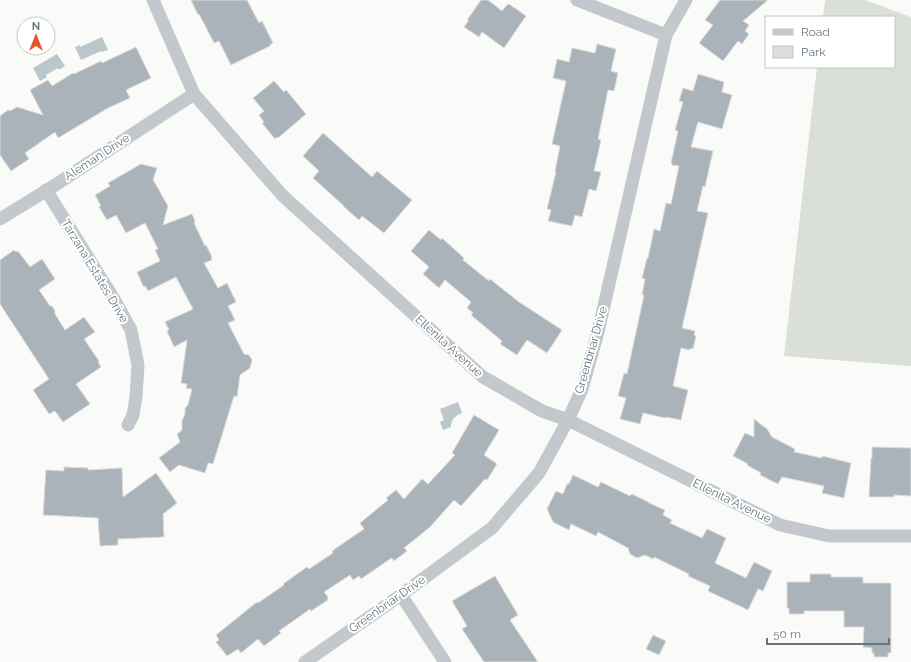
<svg xmlns="http://www.w3.org/2000/svg" width="911" height="662" font-family="Raleway,sans-serif">
	<style>
		.green { fill: #dadfd7 }
		.water { fill: #bbc7cb }
		.building { fill: #aab3b9; stroke: #dcdcda }
		.lines { fill: none; stroke-linecap: round; stroke-linejoin: round }
		.street { stroke: #c3c8cc; stroke-width: 13 }
		.labels { text-anchor: middle; dominant-baseline: central; stroke-width: 4; stroke-linejoin: round; paint-order: stroke }
		.street-label { font-size: 12px; fill: #657683; stroke: #fff }
	</style>
	<rect width="100%" height="100%" fill="#fafaf8"/>
	<path class="green" d="M825 0H865L911 17V366L784 356 817 67H894V17H823Z"/>
	<g class="water">
		<path d="M102 37 108 50 102 52 101 51 81 60 75 47 80 45V47Z"/>
		<path d="M57 54 65 66 59 70 58 68 46 75 47 77 40 81 33 68Z"/>
		<path d="M458 402 462 413C455 416 451 419 451 427L443 430 440 422 444 420 440 409Z"/>
	</g>
	<g class="building">
		<path d="M191 0H247L259 23 262 21 273 43 270 45V46L231 65 219 41 214 43 199 14 198 15Z"/>
		<path d="M481 0H488L502 11 507 5 509 4 526 16 504 48 482 32 479 37 464 27 469 20H467Z"/>
		<path d="M720 0H768L743 21 749 25 745 31 749 34 742 44 738 41 723 61 699 43 713 25 705 20Z"/>
		<path d="M597 44 616 49 611 71 618 73 614 91 608 90 598 139 601 140 594 171 601 172 596 191 589 189 582 217 575 215 572 226 548 221 551 210 547 209 556 172 555 171 560 146 552 144 566 81 553 78 557 59 569 62 572 48 595 53Z"/>
		<path d="M136 47 151 78 126 90 130 98 108 108 58 138 55 132 25 153 29 159 11 171 0 155V116L8 110 10 111 17 107 43 115 30 90 48 80 52 86 73 73 74 74 101 61 102 63Z"/>
		<path d="M698 74 724 82 722 92 732 95 722 129 698 122 691 147 713 151 705 187 703 186 697 211 708 213 682 328 695 331 694 335 696 336 693 349 691 348 690 350 681 348 673 386 688 390 681 420 666 417 665 418 643 413 640 424 620 419 626 398 618 396 624 373 627 374 644 295H642L645 279 642 278 647 258H648L654 229 660 231 666 203 671 204 679 166 672 165V164L671 163 678 131 675 130 683 102 679 101 683 88 693 91Z"/>
		<path d="M274 81 284 92 286 90 306 114 278 138 277 137 275 139 262 123 264 122 259 115 264 111 253 98Z"/>
		<path d="M323 133 372 177 377 171 412 200 384 233 362 216 359 220 343 206H344L313 178 319 171 303 156Z"/>
		<path d="M141 164 157 168 153 180 161 193V194L168 206 163 225 192 214 195 221 194 223 205 246 206 245 212 257 211 258 212 260 204 263 218 288 227 283 236 302 228 306 235 320 228 323 244 354 249 355 252 360 250 368 240 375 237 397 234 396 213 464 208 463 205 473 179 465 170 472 159 458 180 442 177 434 182 430V421L185 414V408L188 405 192 389 186 388 187 384 181 383 187 340 174 347 167 331 169 330 165 322 193 309 176 277 148 291 146 287 143 286 137 272 160 261 155 250 158 249 145 223 126 233 116 215 107 220 99 207 101 206 95 195 110 186 108 183Z"/>
		<path d="M429 230 441 240 442 238 464 258 463 260 489 281 490 279 519 302 562 330 547 353 527 340 517 355 500 344 502 341 471 315 473 313 467 308 471 302 445 280 439 288 423 274 429 267 411 251Z"/>
		<path d="M14 250 16 252 18 251 30 267 42 259 55 279 39 290 50 306H52L55 311V314L65 330 84 317 95 332 84 339 99 361 98 362 101 367 76 384 90 404 63 422 55 411 49 414 33 390 49 379 0 304V260Z"/>
		<path d="M474 415 499 430 484 455 497 464 487 480 485 479 461 506 454 500 430 527 404 548 407 551 394 561 392 558 390 559 361 579 359 576 353 580 350 575 324 592 328 597 327 598 328 600 311 611 310 609 279 631 281 633 264 646 258 639 241 653 238 649 227 656 216 642 219 640 216 635 257 602 258 603 284 585 283 584 307 567 309 569 333 553 332 551 364 529 360 523 388 500 386 498 396 490 404 499 422 479 428 484 455 455 452 453Z"/>
		<path d="M754 419 767 429 772 437 795 449 794 452 822 458V456L851 463 844 498 822 493 824 486 782 477 778 484 760 475 761 473 747 465 748 464 733 456 745 433 754 437Z"/>
		<path d="M872 447 911 448V496L894 495V497H869L871 458H872Z"/>
		<path d="M64 467 88 468V470L122 468 123 497 156 473 177 503 163 514 164 537 118 539V545L100 546 98 518 43 515 46 470 64 471Z"/>
		<path d="M573 475 598 487 601 482 630 496 632 494 650 503H649L665 510 663 515 672 520 670 523 702 538 707 529 726 538 715 563 746 578 754 562 772 571 763 591 758 589 748 610 708 591 710 586 688 576 689 574 654 557 653 559 645 555 637 558 630 554 628 548 598 532 596 536 571 524 569 530 553 522 547 509 556 491 563 494 567 484H569Z"/>
		<path d="M810 574H831V577H863V583H891V653H888V657H874V653H872V648L863 647 864 627H844V611H804V614H789V608H787V582H810Z"/>
		<path d="M495 576 518 615 510 620 538 662H484L462 629 467 626 452 601Z"/>
		<path d="M653 635 666 641 659 655 646 649Z"/>
	</g>
	<g class="lines">
		<g class="street">
			<path d="M153 0 194 94 283 196 483 377 542 411 568 420 780 525 829 536H911"/>
			<path d="M577 0 666 35"/>
			<path d="M46 190 114 299 131 330 138 365 136 397 133 415 128 425"/>
			<path d="M0 219 49 189 194 94"/>
			<path d="M401 595 445 662"/>
			<path d="M305 662 401 595 492 528 539 473 568 420 582 389 598 332 666 35 686 0"/>
		</g>
	</g>
	<g class="labels">
		<g class="street-label">
			<text transform="translate(97 157) rotate(-33)">Aleman Drive</text>
			<text transform="translate(95 271) rotate(59)">Tarzana Estates Drive</text>
			<text transform="translate(449 346) rotate(42)">Ellenita Avenue</text>
			<text transform="translate(591 350) rotate(-74)">Greenbriar Drive</text>
			<text transform="translate(732 501) rotate(26)">Ellenita Avenue</text>
			<text transform="translate(387 604) rotate(-35)">Greenbriar Drive</text>
		</g>
	</g>
	<rect x="765" y="16" width="130" height="52" fill="#ffffff" stroke="#c1c8cd"/>
	<rect x="773" y="29" width="20" height="6" fill="#c3c8cc" stroke="#c1c8cd"/>
	<text x="801" y="36" font-size="12" fill="#657683">Road</text>
	<rect x="773" y="46" width="20" height="12" fill="#dadfd7" stroke="#c1c8cd"/>
	<text x="801" y="56" font-size="12" fill="#657683">Park</text>
	<g transform="translate(36 36)"><circle r="19" fill="#ffffff" stroke="#c1c8cd"/>
	<path d="M0-3L7 15L0 10L-7 15Z" fill="#e4572e"/>
	<text y="-6" font-size="11" font-weight="bold" text-anchor="middle" fill="#657683">N</text>
	</g>
	<path d="M767 638v6h122v-6" fill="none" stroke="#657683" stroke-width="2"/>
	<text x="773" y="638" font-size="12" fill="#657683" stroke="#ffffff" stroke-width="3" paint-order="stroke">50 m</text>
</svg>
